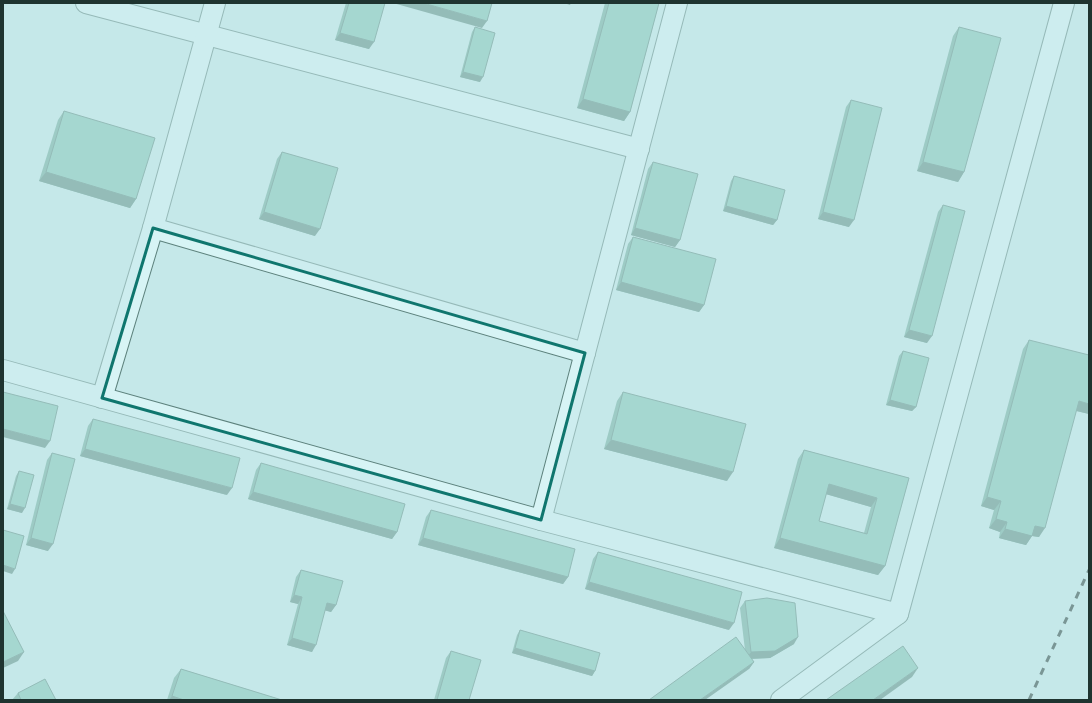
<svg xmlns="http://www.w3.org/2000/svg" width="1092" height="703" font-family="'Zilla Slab',serif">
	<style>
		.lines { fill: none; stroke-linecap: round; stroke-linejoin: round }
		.minor-casing { stroke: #5d827d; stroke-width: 22 }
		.minor { stroke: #d7f4f5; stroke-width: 20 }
		.rail { stroke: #1f3430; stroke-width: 3; stroke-dasharray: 7 7; stroke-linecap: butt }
		.wall { fill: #6da899; fill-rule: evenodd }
		.shaded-wall { fill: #59887d }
		.building { fill: #7fc3b2; stroke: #59887d; fill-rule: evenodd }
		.marked { fill: none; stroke: #0f766e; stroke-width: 3; stroke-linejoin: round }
	</style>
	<rect width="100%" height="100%" fill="#c5e8e9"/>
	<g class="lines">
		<g class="minor-casing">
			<g id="minor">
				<path d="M86 3 639 149"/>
				<path d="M215 3 153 228 585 353"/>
				<path d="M3 370 541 520 898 614"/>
				<path d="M102 398 153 228"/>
				<path d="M541 520 677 3"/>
				<path d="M781 700 898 614 1064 3"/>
			</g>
		</g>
		<use href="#minor" class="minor"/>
		<path class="rail" d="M1029 700 1089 570"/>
	</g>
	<g class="wall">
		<path d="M346 3H385L369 49 335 40Z"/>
		<path d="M605 3H659L630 112 624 121 577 108Z"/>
		<path d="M475 27 480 82 460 77 472 32Z"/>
		<path d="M959 27 964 172 958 182 917 171 953 36Z"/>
		<path d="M851 100 849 227 818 219 846 107Z"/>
		<path d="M64 111 136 199 130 208 39 181 58 120Z"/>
		<path d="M282 152 315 236 259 219 277 159Z"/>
		<path d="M653 162 680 240 675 247 631 235 648 169Z"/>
		<path d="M734 176 777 220 773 225 723 211 731 181Z"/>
		<path d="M943 205 927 343 904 337 938 212Z"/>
		<path d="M633 237 704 305 699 312 616 290 628 244Z"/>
		<path d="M1029 340 1089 414 1076 411 1039 537 1032 536 1026 545 999 538 1000 532 989 528 994 510 981 506 1023 349Z"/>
		<path d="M903 351 916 407 912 411 886 405 899 356Z"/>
		<path d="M623 392 727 481 604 449 617 401Z"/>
		<path d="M93 419 227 495 80 456 88 426Z"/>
		<path d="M804 450 909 478 885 566 878 575 774 548 798 459ZM826 494 871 507 864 533 819 521Z"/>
		<path d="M52 453 48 551 26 545 47 460Z"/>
		<path d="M261 463 397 532 392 539 248 499 256 470Z"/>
		<path d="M19 471 22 513 7 509 16 476Z"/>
		<path d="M431 510 568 577 563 584 418 545 426 517Z"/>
		<path d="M598 552 729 630 585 589 593 559Z"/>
		<path d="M301 570 336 605 331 612 325 610 312 652 287 645 298 604 290 602 296 577Z"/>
		<path d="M745 601 794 644 770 658 751 659 754 662 749 669 745 650 740 608Z"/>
		<path d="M520 630 595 671 592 676 512 653 517 635Z"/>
		<path d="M451 651 469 700H434L446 658Z"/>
		<path d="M181 669 282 700H167L174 678Z"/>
		<path d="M18 693 56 700H12Z"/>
	</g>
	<g class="shaded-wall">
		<path d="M393 3H423L487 21 482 28Z"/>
		<path d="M564 3H571L570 5Z"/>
		<path d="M340 33 374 42 369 49 335 40Z"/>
		<path d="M463 72 483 77 480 82 460 77Z"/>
		<path d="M583 99 630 112 624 121 577 108Z"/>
		<path d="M923 162 964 172 958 182 917 171Z"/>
		<path d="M46 172 136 199 130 208 39 181Z"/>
		<path d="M726 206 777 220 773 225 723 211Z"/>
		<path d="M264 212 320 229 315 236 259 219Z"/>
		<path d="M823 212 854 220 849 227 818 219Z"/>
		<path d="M635 228 680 240 675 247 631 235Z"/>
		<path d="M621 282 704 305 699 312 616 290Z"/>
		<path d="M909 330 932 336 927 343 904 337Z"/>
		<path d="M890 400 916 407 912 411 886 405Z"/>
		<path d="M1079 401 1089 404V414L1073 410Z"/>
		<path d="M3 429 50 441 45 448 3 437Z"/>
		<path d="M611 440 733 472 727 481 604 449Z"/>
		<path d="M85 449 232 488 227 495 80 456Z"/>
		<path d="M829 484 877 498 871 507 822 493Z"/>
		<path d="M253 492 397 532 392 539 248 499Z"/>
		<path d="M987 497 1001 501 994 510 981 506Z"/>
		<path d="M10 504 25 508 22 513 7 509Z"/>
		<path d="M996 519 1007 522 1000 532 989 528Z"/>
		<path d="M1035 526 1045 528 1039 537 1032 536 1026 545 999 538 1005 529Z"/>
		<path d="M31 538 53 544 48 551 26 545Z"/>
		<path d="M423 538 568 577 563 584 418 545Z"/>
		<path d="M780 538 885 566 878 575 774 548Z"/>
		<path d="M3 565 15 569 12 574 3 571Z"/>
		<path d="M589 582 734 623 729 630 585 589Z"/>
		<path d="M294 595 302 597 298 604 290 602Z"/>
		<path d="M327 603 336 605 331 612 323 610Z"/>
		<path d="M798 637 794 644 770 658 746 659 751 652Z"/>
		<path d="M292 638 316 645 312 652 287 645Z"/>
		<path d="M515 648 595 671 592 676 512 653Z"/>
		<path d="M24 652 18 661 3 668V662Z"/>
		<path d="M754 662 749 669 705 700H700Z"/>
		<path d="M918 668 912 677 880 700H873Z"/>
		<path d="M172 696 184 700H169Z"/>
	</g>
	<g class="building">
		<path d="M349 3H385L374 42 340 33Z"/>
		<path d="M423 3H492L487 21Z"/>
		<path d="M609 3H659L630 112 583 99Z"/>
		<path d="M475 27 495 33 483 77 463 72Z"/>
		<path d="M959 27 1001 38 964 172 923 162Z"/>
		<path d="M851 100 882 108 854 220 823 212Z"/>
		<path d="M64 111 155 138 136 199 46 172Z"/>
		<path d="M282 152 338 168 320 229 264 212Z"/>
		<path d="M653 162 698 174 680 240 635 228Z"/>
		<path d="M734 176 785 190 777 220 726 206Z"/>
		<path d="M943 205 965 211 932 336 909 330Z"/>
		<path d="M633 237 716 259 704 305 621 282Z"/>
		<path d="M1029 340 1089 355V404L1079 401 1045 528 1035 526 1032 536 1005 529 1007 522 996 519 1001 501 987 497Z"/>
		<path d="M903 351 929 358 916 407 890 400Z"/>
		<path d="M3 392 58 406 50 441 3 429Z"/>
		<path d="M623 392 746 424 733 472 611 440Z"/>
		<path d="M93 419 240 458 232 488 85 449Z"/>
		<path d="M804 450 909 478 885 566 780 538ZM829 484 877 498 867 534 819 521Z"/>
		<path d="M52 453 75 459 53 544 31 538Z"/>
		<path d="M261 463 405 504 397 532 253 492Z"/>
		<path d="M19 471 34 475 25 508 10 504Z"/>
		<path d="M431 510 575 549 568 577 423 538Z"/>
		<path d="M3 530 24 536 15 569 3 565Z"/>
		<path d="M598 552 742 592 734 623 589 582Z"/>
		<path d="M301 570 343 581 336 605 327 603 316 645 292 638 302 597 294 595Z"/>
		<path d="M767 598 795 603 798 637 775 651 751 652 745 601Z"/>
		<path d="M3 611 24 652 3 662Z"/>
		<path d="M520 630 600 653 595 671 515 648Z"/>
		<path d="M736 637 754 662 700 700H649Z"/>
		<path d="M903 646 918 668 873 700H826Z"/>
		<path d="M451 651 481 660 469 700H437Z"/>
		<path d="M181 669 282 700H184L172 696Z"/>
		<path d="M45 679 56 700H21L18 693Z"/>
	</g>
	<path d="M0 0H1092V703H0ZM153 228 585 353 541 520 102 398Z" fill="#c5e8e9" fill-opacity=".55" fill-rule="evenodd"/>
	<path class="marked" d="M153 228 585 353 541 520 102 398Z"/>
	<rect width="1092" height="703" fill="none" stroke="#1f3430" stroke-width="8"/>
</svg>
